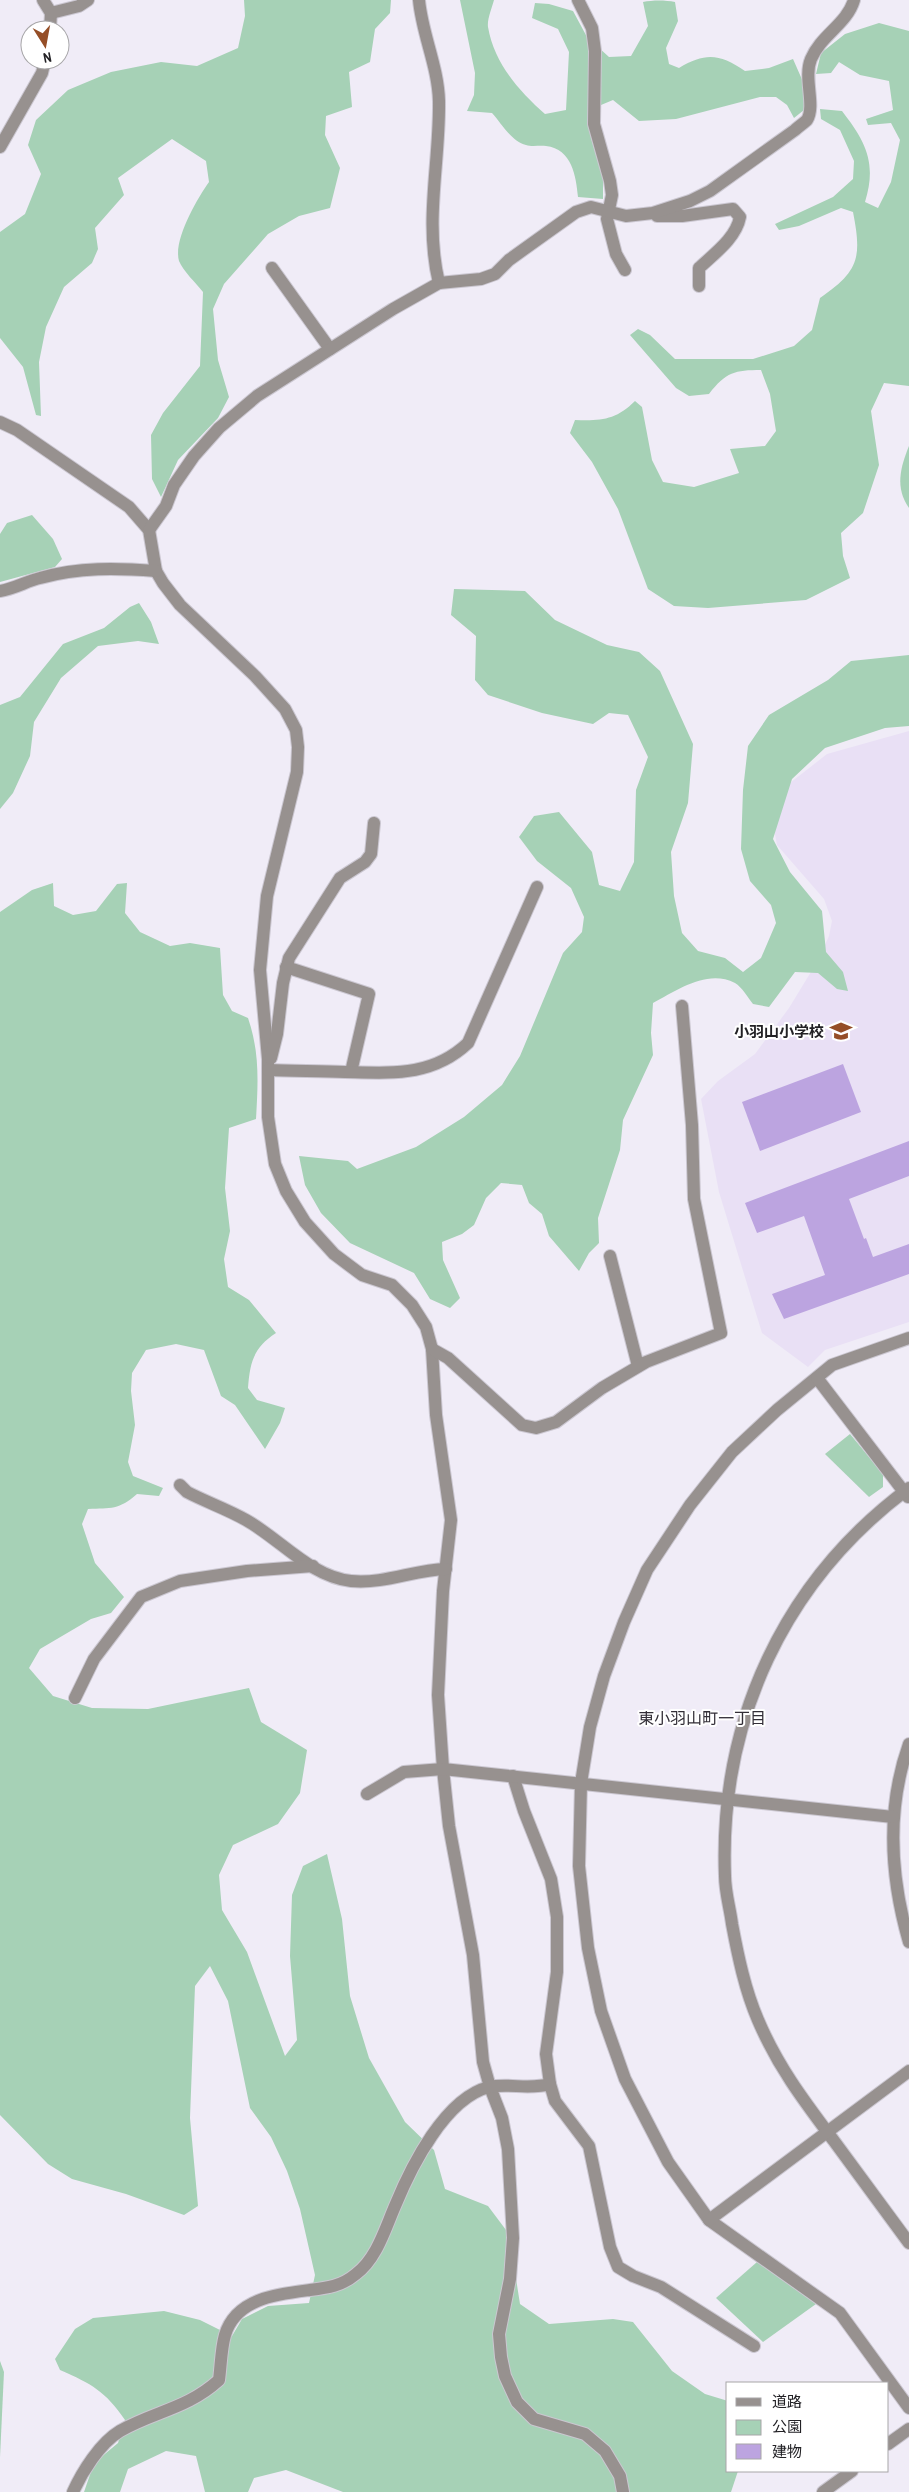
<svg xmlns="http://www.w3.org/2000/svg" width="909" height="2492" font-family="'Archivo Narrow','Noto Sans JP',sans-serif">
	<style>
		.education { fill: #e9e0f5 }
		.green { fill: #a6d1b6 }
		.building { fill: #bca4e0 }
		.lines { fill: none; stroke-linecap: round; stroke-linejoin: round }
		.minor-casing { stroke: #cbc7d1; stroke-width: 14 }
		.minor { stroke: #97918f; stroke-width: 12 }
		.labels { text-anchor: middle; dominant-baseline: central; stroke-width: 4; stroke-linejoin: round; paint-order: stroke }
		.poi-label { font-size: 15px; font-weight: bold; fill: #222125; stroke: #fff; text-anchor: end }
		.neighbourhood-label { font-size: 16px; fill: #322e37; stroke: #fff }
	</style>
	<rect width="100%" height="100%" fill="#f0ecf7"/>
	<path class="education" d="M909 731V1322L825 1350 808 1367 762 1333 719 1192 701 1099 718 1081 755 1054 789 1008 817 962 829 936 832 921 824 899 777 845 770 807 790 783 827 754Z"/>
	<g class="green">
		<path d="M244 0H391L390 13 375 29 370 62 349 72 352 107 326 116 325 135 340 168 330 208 299 216 268 234 224 284 213 309 218 360 229 397 218 418 178 460 161 497 152 479 151 435 163 413 200 366 203 292C196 283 183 271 179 261 173 240 197 199 209 182L206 161 172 139 118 178 124 195 95 228 98 249 92 263 64 287 46 327 39 362 41 416 36 415 23 367 0 338V232L25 214 41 174 28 145 36 120 68 90 111 72 161 62 197 66 238 48 245 16Z"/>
		<path d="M460 0H494C492 8 487 19 488 27 494 63 519 91 545 114L566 110 569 52 558 29 532 18 535 3 549 4 573 11 587 37 609 57 631 56 648 26 643 2C653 0 665 0 675 2L678 21 666 48 669 64 679 68C706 52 720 54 745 71L769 68 793 59 804 84V110L794 118 787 105 776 97H760L676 119 639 121 613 100 589 110 591 138 603 179V199L578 197C576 176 572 149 546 146 540 145 532 147 526 145 512 142 501 123 492 113L467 111 474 95 475 73Z"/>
		<path d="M879 23 909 31V386L884 383 871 411 879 465 863 513 841 533 843 556 850 578 806 600 708 608 674 606 648 589 618 509 592 462 570 433 575 420C601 421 616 420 635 401L642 407 652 460 663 482 694 487 739 473 730 449 765 446 776 431 770 394 761 370C735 370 726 372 709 394L689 396 676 388 630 335 638 329 650 335 675 359H753L794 346 812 330 820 298C859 271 862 258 853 212L841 208 799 226 779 230 775 224 833 197 853 179 854 161 840 130 821 119 820 109 842 111C866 142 877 163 865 202L878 208 891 182 900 140 891 123 868 125 866 119 893 110 889 81 860 75 839 62 831 73 816 74 821 53 845 34Z"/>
		<path d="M909 446V508C895 488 900 468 909 446Z"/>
		<path d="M32 515 53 539 62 559 55 567 0 582V534L7 523Z"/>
		<path d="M454 589 525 591 555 620 607 645 639 652 660 671 693 744 688 803 671 852 674 896 682 933 698 951 725 958 743 972 761 958 776 923 771 905 750 881 741 849 743 790 748 746 769 715 828 680 851 661 909 655V726L885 728 825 748 792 779 773 839 790 872 822 911 826 952 843 972 848 991 837 989 818 973 795 972 769 1007 753 1004C748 998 742 987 735 983 707 969 678 990 653 1003L651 1033 653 1055 623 1120 620 1150 598 1218 599 1243 589 1253 579 1271 549 1236 542 1214 529 1203 522 1185 501 1183 486 1198 474 1225 462 1234 442 1242 443 1260 460 1298 450 1308 430 1299 414 1273 350 1243 321 1213 305 1185 299 1156 348 1161 357 1169 416 1147 464 1117 502 1085 520 1056 563 953 582 932 584 917 571 888 537 861 519 837 534 816 559 812 592 852 599 885 620 891 634 862 636 790 648 757 628 715 609 713 593 724 542 713 488 695 475 680 476 636 451 615Z"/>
		<path d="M139 603 151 622 159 644 138 641 98 646 61 678 34 722 30 756 13 793 0 809V705L20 697 63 644 104 628 130 607Z"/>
		<path d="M53 883 54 906 73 915 96 911 117 884 127 883 125 913 140 932 170 946 190 943 220 948 223 995 232 1011 248 1018C260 1053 258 1083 256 1119L229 1128 225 1188 230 1231 224 1259 228 1287 249 1300 276 1333C253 1348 250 1363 248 1388L257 1400 285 1408 280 1423 265 1449 235 1405 221 1396 204 1350 176 1344 146 1350 132 1373 131 1391 135 1425 128 1462 133 1476 163 1488 159 1496 137 1494C119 1510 111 1508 88 1509L82 1524 95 1563 124 1597 111 1613 91 1619 40 1649 29 1668 53 1696 92 1708 148 1709 249 1688 261 1722 307 1750 300 1793 278 1824 233 1845 219 1875 222 1910 247 1952 285 2056 297 2040 290 1956 292 1895 303 1866 327 1854 342 1919 350 1996 369 2058 405 2122 434 2150 445 2189 488 2206 509 2234 520 2304 549 2324 613 2319 633 2322 672 2371 705 2394 728 2401V2471H738L731 2492H343L286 2470 254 2478 248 2492H205L196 2456 166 2451 128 2469 120 2492H84L94 2463 118 2443 125 2420C105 2391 92 2384 60 2370L55 2359 75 2329 93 2318 164 2311 200 2320 232 2336 242 2319 268 2306 309 2303 315 2275 300 2209 287 2171 271 2137 250 2108 228 2001 210 1966 195 1986 190 2118 198 2206 184 2215 126 2194 72 2179 48 2164 0 2115V912L32 890Z"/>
		<path d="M850 1434 883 1474V1487L869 1497 825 1454Z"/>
		<path d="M757 2262 816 2304 763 2342 716 2298Z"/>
		<path d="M0 2361 4 2372 0 2457Z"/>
	</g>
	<g class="building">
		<path d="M843 1064 861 1112 760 1151 742 1102Z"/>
		<path d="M909 1141V1176L849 1199 864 1239 866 1238 873 1257 909 1244V1274L784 1319 772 1294 825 1275 804 1216 757 1233 745 1203Z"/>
	</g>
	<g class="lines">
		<g class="minor-casing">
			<g id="minor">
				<path d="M43 0 51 13 50 30"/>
				<path d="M419 0C422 34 438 66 439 101 440 163 424 221 439 283"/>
				<path d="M578 0 592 28 595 51 594 124 610 181 612 195 607 219 616 254 625 270"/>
				<path d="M51 13 79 6 88 0"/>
				<path d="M0 147 42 73 45 60"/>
				<path d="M657 216H682L733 209 740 217C736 238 715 253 699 268V286"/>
				<path d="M272 268 330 349"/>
				<path d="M0 422 17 430 129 507 149 530 156 571 163 583 180 605 255 676 285 709 296 730 298 747 297 772 267 896 260 970 268 1059V1117L275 1164 286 1191 305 1222 334 1254 362 1275 392 1285 412 1305 426 1327 432 1349 436 1415 451 1520 443 1591 438 1695 443 1769 449 1826 473 1955 483 2062 490 2087 502 2118 508 2149 513 2238 510 2279 499 2334 501 2357 505 2376 517 2402 534 2419 585 2434 605 2451 620 2476 623 2492"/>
				<path d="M149 530 166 506 174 485 194 456 219 428 257 396 393 309 439 283 481 279 495 274 509 260 576 212 591 207 626 216 653 213 690 201 710 191 795 130C798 127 804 123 807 120 816 105 803 78 811 59 821 35 847 24 854 0"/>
				<path d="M0 591C14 589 27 581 40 578 79 567 117 568 156 571"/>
				<path d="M286 967 369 994 351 1072"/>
				<path d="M271 1058 277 1034 283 983 289 958 340 878 365 862 371 854 374 823"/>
				<path d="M268 1070C294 1071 320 1071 345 1072 391 1073 432 1077 468 1043L537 887"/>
				<path d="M610 1256 638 1366"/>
				<path d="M909 1338 832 1365 777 1410 732 1452 690 1505 647 1570 624 1622 604 1676 590 1727 581 1783 579 1866 588 1948 601 2011 625 2079 668 2162 709 2220 840 2313 909 2408"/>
				<path d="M432 1349 448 1358 522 1425 536 1428 556 1422 602 1388 646 1362 721 1333 694 1199 692 1125 682 1006"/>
				<path d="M817 1378 908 1497"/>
				<path d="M180 1485 187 1492C206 1502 227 1509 246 1520 280 1539 311 1577 351 1581 386 1584 413 1570 446 1569"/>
				<path d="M909 1488C784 1581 719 1721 725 1876 725 1892 730 1908 732 1924 738 1956 745 1990 758 2020 778 2067 804 2101 834 2141 859 2175 884 2209 909 2243"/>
				<path d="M75 1698 94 1659 141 1597 180 1581 247 1571 313 1566"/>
				<path d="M909 1744C886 1809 890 1876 909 1942"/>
				<path d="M513 1776 524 1811 551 1879 557 1917V1972L546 2054 550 2084"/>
				<path d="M367 1794 404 1772 443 1769 893 1817"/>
				<path d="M709 2220 909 2071"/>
				<path d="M888 2444 909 2429"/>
				<path d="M73 2492C82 2472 100 2443 120 2431 155 2411 187 2409 219 2380 221 2365 221 2349 225 2335 236 2298 278 2294 310 2290 327 2288 342 2286 356 2274 377 2258 385 2229 395 2206 411 2167 445 2098 489 2087 509 2083 530 2090 550 2084L555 2101 589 2146 610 2247 618 2267 633 2276 661 2287 754 2346"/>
				<path d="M823 2492 852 2471"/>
			</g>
		</g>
		<use href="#minor" class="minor"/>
	</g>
	<defs>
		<g id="school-bare" transform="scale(1.725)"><path d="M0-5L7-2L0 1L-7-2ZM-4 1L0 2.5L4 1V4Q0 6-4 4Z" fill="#954e27" stroke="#fff" stroke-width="2.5" paint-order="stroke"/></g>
	</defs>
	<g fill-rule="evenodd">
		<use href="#school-bare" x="841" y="1031"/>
	</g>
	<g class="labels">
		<g class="poi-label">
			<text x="824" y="1031">小羽山小学校</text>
		</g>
		<g class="neighbourhood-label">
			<text x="702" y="1718">東小羽山町一丁目</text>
		</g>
	</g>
	<rect x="726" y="2382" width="162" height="90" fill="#ffffff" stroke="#a7a6a8"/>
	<rect x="736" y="2398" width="25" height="8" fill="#97918f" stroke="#a7a6a8"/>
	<text x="772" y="2407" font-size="15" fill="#222125">道路</text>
	<rect x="736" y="2420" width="25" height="15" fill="#a6d1b6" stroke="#a7a6a8"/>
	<text x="772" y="2432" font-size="15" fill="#222125">公園</text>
	<rect x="736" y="2444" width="25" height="15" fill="#bca4e0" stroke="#a7a6a8"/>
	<text x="772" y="2457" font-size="15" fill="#222125">建物</text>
	<g transform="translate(45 45) rotate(169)"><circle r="24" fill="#ffffff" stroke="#a7a6a8"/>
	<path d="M0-4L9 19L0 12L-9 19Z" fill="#954e27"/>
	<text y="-8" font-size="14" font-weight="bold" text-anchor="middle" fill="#222125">N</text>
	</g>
</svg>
